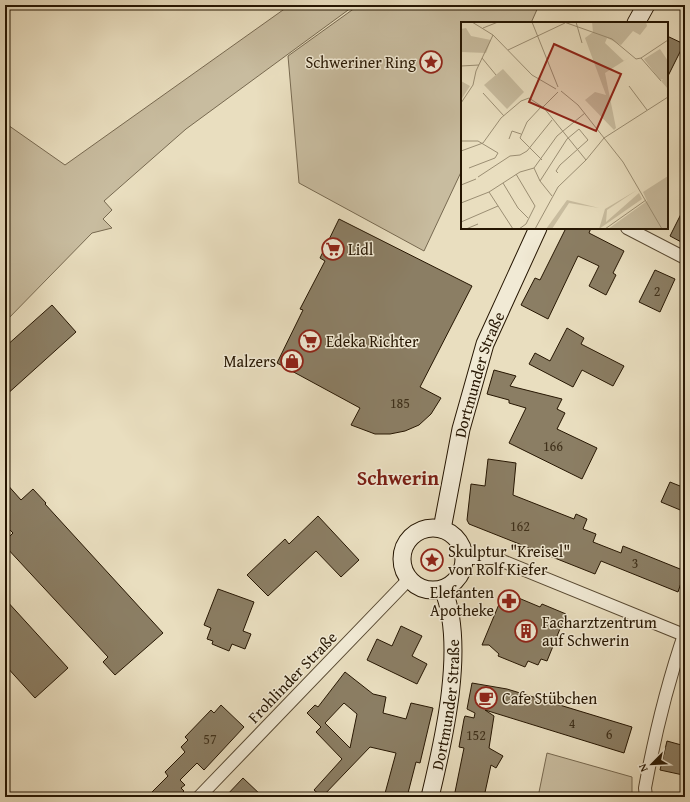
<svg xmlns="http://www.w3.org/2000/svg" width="690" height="802" font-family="'Gentium Book Plus',serif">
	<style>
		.green { fill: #c8bc9f; stroke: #776950 }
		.building { fill: #8b7e64; stroke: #261602; fill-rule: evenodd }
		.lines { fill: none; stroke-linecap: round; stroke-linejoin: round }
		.minor-casing { stroke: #574831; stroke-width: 14 }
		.secondary-casing { stroke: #261602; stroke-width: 19 }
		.minor { stroke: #f1ead5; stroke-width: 12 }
		.secondary { stroke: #f1ead5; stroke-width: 17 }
		.labels { text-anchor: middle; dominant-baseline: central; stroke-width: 3; stroke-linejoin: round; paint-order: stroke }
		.number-label { font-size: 14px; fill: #3f301a }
		.poi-label { font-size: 16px; fill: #261602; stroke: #f1ead5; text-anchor: start }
		.street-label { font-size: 16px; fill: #261602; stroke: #f1ead5 }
		.district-label { font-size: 20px; font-weight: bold; fill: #7a1f14; stroke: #f1ead5 }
		.inset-road { fill: none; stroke: #9b8e73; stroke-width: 1 }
		.view { fill: #8f2418; fill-opacity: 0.15; stroke: #8f2418; stroke-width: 2 }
		.inset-edge { fill: none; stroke: #261602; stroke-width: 2 }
	</style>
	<rect width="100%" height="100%" fill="#e9debf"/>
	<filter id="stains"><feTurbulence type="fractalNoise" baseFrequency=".005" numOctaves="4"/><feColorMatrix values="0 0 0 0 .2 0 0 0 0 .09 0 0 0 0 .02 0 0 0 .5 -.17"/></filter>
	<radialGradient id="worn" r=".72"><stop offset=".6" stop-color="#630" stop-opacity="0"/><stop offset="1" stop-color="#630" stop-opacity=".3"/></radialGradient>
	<g class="green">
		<path d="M290 5H355L186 129 104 201 112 210 103 219 112 228 92 233 5 322V123L65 165Z"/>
		<path d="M359 5H539L531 23H462V170L424 251 299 183 288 56Z"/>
		<path d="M547 753 632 777V797H538Z"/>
	</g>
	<g class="building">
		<path d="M667 36 684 44 667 78Z"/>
		<path d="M685 206V244L670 236Z"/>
		<path d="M339 219 472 286 420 387 441 398 431 414 419 425 405 431 390 434H375L351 425 360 408 277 363 303 310 300 309 325 261 320 258Z"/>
		<path d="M566 228H591L589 233 624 251 613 273 616 275 606 295 589 286 599 266 578 256 548 319 521 305 535 278 540 280Z"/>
		<path d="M655 270 675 279 660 312 639 302Z"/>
		<path d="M52 305 76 332 5 396V347Z"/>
		<path d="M567 328 584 338 581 344 624 366 613 386 582 370 573 387 529 364 535 353 550 361Z"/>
		<path d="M494 370 516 376 510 386 562 399 557 409 565 413 557 429 597 448 582 479 509 443 526 408 509 403V400L487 394Z"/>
		<path d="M488 459 516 463 513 495 574 519 576 514 587 519 583 529 596 534 593 542 621 553 623 546 685 571 678 592 601 561 595 574 469 524 467 520 471 484 485 486Z"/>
		<path d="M5 482 21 500 33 489 46 503 45 504 163 633 115 675 103 662 108 657 5 546V541L13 533 5 525Z"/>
		<path d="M670 482 685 488V512L661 502Z"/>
		<path d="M318 516 359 560 341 577 316 551 268 596 247 575 285 539 289 544Z"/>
		<path d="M218 589 254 602 243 631 251 634 245 649 232 644 229 651 212 644 213 641 207 639 211 628 204 625Z"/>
		<path d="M509 594 540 607 542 604 566 614 547 661 541 659 538 665 528 661 525 667 498 656 499 654 489 645H482L502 597Z"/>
		<path d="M5 599 68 668 35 698 5 665Z"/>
		<path d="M401 626 422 636 412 656 427 664 417 684 367 660 377 639 392 646Z"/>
		<path d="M345 672 373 694 386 697 383 713 406 719 411 703 433 708 420 763 416 762 407 797H384L396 753 370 747 322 797 314 790 342 759 316 732 321 727 307 713 315 705 318 707ZM344 703 357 714 350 748 325 723Z"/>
		<path d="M472 683 507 689 632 727 624 753 485 710 494 716 489 748 503 756 496 768 491 765 484 797H454L464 748 459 747 464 719 465 716 474 718 475 713 467 709Z"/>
		<path d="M221 705 244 727 204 770 197 763 180 780 185 785 181 788 184 791 178 797H147L168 776 165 772 185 752 181 747 188 740 185 737 211 710 214 713Z"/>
		<path d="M667 741 685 746 683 775 660 770Z"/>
		<path d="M243 778 263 797H225Z"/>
	</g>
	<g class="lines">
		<g class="minor-casing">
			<g id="minor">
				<path d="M627 228 685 258"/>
				<path d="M464 558H495L684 635"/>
				<path d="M199 797 409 579"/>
				<path d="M646 797 645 788C655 734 667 684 685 632"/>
			</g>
		</g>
		<g class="secondary-casing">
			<g id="secondary">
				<path d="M636 23 646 5"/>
				<circle cx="433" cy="559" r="31"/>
				<path id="s1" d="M442 529 461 429 485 344 538 228"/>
				<path id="s2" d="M430 797C444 739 466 645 443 589"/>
			</g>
		</g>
		<use href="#minor" class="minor"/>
		<use href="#secondary" class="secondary"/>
	</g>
	<defs>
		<g id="sight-ring" transform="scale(1.15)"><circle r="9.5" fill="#f1ead5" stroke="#8f2418" stroke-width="1.5"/><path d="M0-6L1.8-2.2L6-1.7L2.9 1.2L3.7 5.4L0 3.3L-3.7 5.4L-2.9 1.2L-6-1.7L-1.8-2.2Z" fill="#8f2418"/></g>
		<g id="supermarket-ring" transform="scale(1.15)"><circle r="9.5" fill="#f1ead5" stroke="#8f2418" stroke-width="1.5"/><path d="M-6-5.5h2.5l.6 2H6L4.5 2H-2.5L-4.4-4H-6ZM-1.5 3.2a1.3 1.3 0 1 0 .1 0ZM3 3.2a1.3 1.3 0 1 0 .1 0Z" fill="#8f2418"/></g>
		<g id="shop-ring" transform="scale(1.15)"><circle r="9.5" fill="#f1ead5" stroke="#8f2418" stroke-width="1.5"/><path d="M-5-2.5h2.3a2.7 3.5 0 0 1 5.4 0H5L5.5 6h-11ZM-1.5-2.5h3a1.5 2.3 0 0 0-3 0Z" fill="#8f2418"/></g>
		<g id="pharmacy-ring" transform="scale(1.15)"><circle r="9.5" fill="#f1ead5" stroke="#8f2418" stroke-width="1.5"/><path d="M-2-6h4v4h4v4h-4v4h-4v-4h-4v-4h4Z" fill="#8f2418"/></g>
		<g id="building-ring" transform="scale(1.15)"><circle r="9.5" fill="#f1ead5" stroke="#8f2418" stroke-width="1.5"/><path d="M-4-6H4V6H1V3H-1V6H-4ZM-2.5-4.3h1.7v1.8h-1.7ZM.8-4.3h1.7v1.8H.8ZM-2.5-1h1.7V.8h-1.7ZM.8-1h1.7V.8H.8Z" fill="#8f2418"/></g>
		<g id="cafe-ring" transform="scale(1.15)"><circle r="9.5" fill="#f1ead5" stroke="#8f2418" stroke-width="1.5"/><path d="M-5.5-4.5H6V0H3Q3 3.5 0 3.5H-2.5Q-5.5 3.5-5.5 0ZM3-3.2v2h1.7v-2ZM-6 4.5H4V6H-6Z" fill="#8f2418"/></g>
	</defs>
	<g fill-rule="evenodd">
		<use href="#sight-ring" x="431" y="62"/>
		<use href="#supermarket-ring" x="333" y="249"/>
		<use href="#supermarket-ring" x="310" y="341"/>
		<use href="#shop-ring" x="292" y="361"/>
		<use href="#sight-ring" x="432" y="560"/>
		<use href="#pharmacy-ring" x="509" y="601"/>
		<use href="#building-ring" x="526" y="631"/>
		<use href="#cafe-ring" x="486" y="698"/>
	</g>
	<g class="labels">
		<g class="number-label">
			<text x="657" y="291">2</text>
			<text x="400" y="403">185</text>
			<text x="553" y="446">166</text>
			<text x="520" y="526">162</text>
			<text x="635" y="563">3</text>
			<text x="572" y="723">4</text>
			<text x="609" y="734">6</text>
			<text x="476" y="735">152</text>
			<text x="210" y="739">57</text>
		</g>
		<g class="poi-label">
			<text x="416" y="62" text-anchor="end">Schweriner Ring</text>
			<text x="348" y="249">Lidl</text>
			<text x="326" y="341">Edeka Richter</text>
			<text x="276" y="361" text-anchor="end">Malzers</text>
			<text x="448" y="551">Skulptur "Kreisel"<tspan x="448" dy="18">von Rolf Kiefer</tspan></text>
			<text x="494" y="592" text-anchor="end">Elefanten<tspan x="494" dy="18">Apotheke</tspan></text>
			<text x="542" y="622">Facharztzentrum<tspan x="542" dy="18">auf Schwerin</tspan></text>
			<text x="502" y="698">Cafe Stübchen</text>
		</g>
		<g class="street-label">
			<text stroke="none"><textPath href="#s1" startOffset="159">Dortmunder Straße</textPath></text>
			<text transform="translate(292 677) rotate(-46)">Frohlinder Straße</text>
			<text stroke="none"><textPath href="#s2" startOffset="94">Dortmunder Straße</textPath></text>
		</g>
		<g class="district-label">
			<text x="398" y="477">Schwerin</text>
		</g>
	</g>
	<g transform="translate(461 22)">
		<rect width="207" height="207" fill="#e9debf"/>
		<path d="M131 0H185L186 4 179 13 172 9 160 23 146 16 144 21 163 39 169 35 144 51 155 106 153 108 124 78 134 70 145 73 124 16 132 10ZM5 6 10 14 30 18 25 31 0 30V7ZM199 27 207 39V67L200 59 202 57 199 58 183 37ZM42 47 63 70 46 87 23 63ZM0 59 9 64 0 78ZM207 154V207H147L186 179 182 170ZM176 168 146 188 145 200 178 171 181 177 138 207 144 187ZM106 178 138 186 108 181 91 207H85Z" fill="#c8bc9f"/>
		<path class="inset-road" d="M11 0 32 13 71 53 95 67M71 0 97 65M103 0 151 17 175 37 180 36 207 18M115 0 121 21M22 6 37 0M47 28 104 1M21 36 35 53M180 36 200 59M0 44 18 43M168 64 186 88M100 69 117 83 162 140 201 207M22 71 43 94M0 81 12 63 15 49 32 13M81 84 66 100 59 116 81 138M82 85 97 70M143 116 207 75M48 117 51 109 60 112M0 119H17L37 131 34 136 8 146M0 129 22 121 40 96 60 79 68 76 83 86 125 138M73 146 79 159 91 174M55 152 74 184 65 202 58 207M17 155 49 134 59 133 66 129 91 98M79 159 106 117 118 107 127 118 99 143 95 149 97 151M42 161 57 186 67 196M0 163 15 157M28 170 52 207M0 181 28 170 59 150 73 146 96 114 124 91M0 200 37 184M5 207 17 202M74 207 97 165 125 138 143 116M144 207 185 178"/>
		<path class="view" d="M93 22 160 52 135 109 68 80Z"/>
		<rect width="207" height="207" class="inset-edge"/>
	</g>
	<rect width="690" height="802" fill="none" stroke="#e9debf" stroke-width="20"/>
	<rect x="6" y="6" width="678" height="790" fill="none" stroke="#261602" stroke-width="2"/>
	<rect x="10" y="10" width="670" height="782" fill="none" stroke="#261602"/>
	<g transform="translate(652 764) rotate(246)" stroke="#f1ead5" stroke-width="3" paint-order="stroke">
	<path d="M0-3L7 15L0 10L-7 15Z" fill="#261602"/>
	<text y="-6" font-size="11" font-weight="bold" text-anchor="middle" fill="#261602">N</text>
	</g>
	<rect width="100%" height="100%" filter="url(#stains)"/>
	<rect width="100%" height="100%" fill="url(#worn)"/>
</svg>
